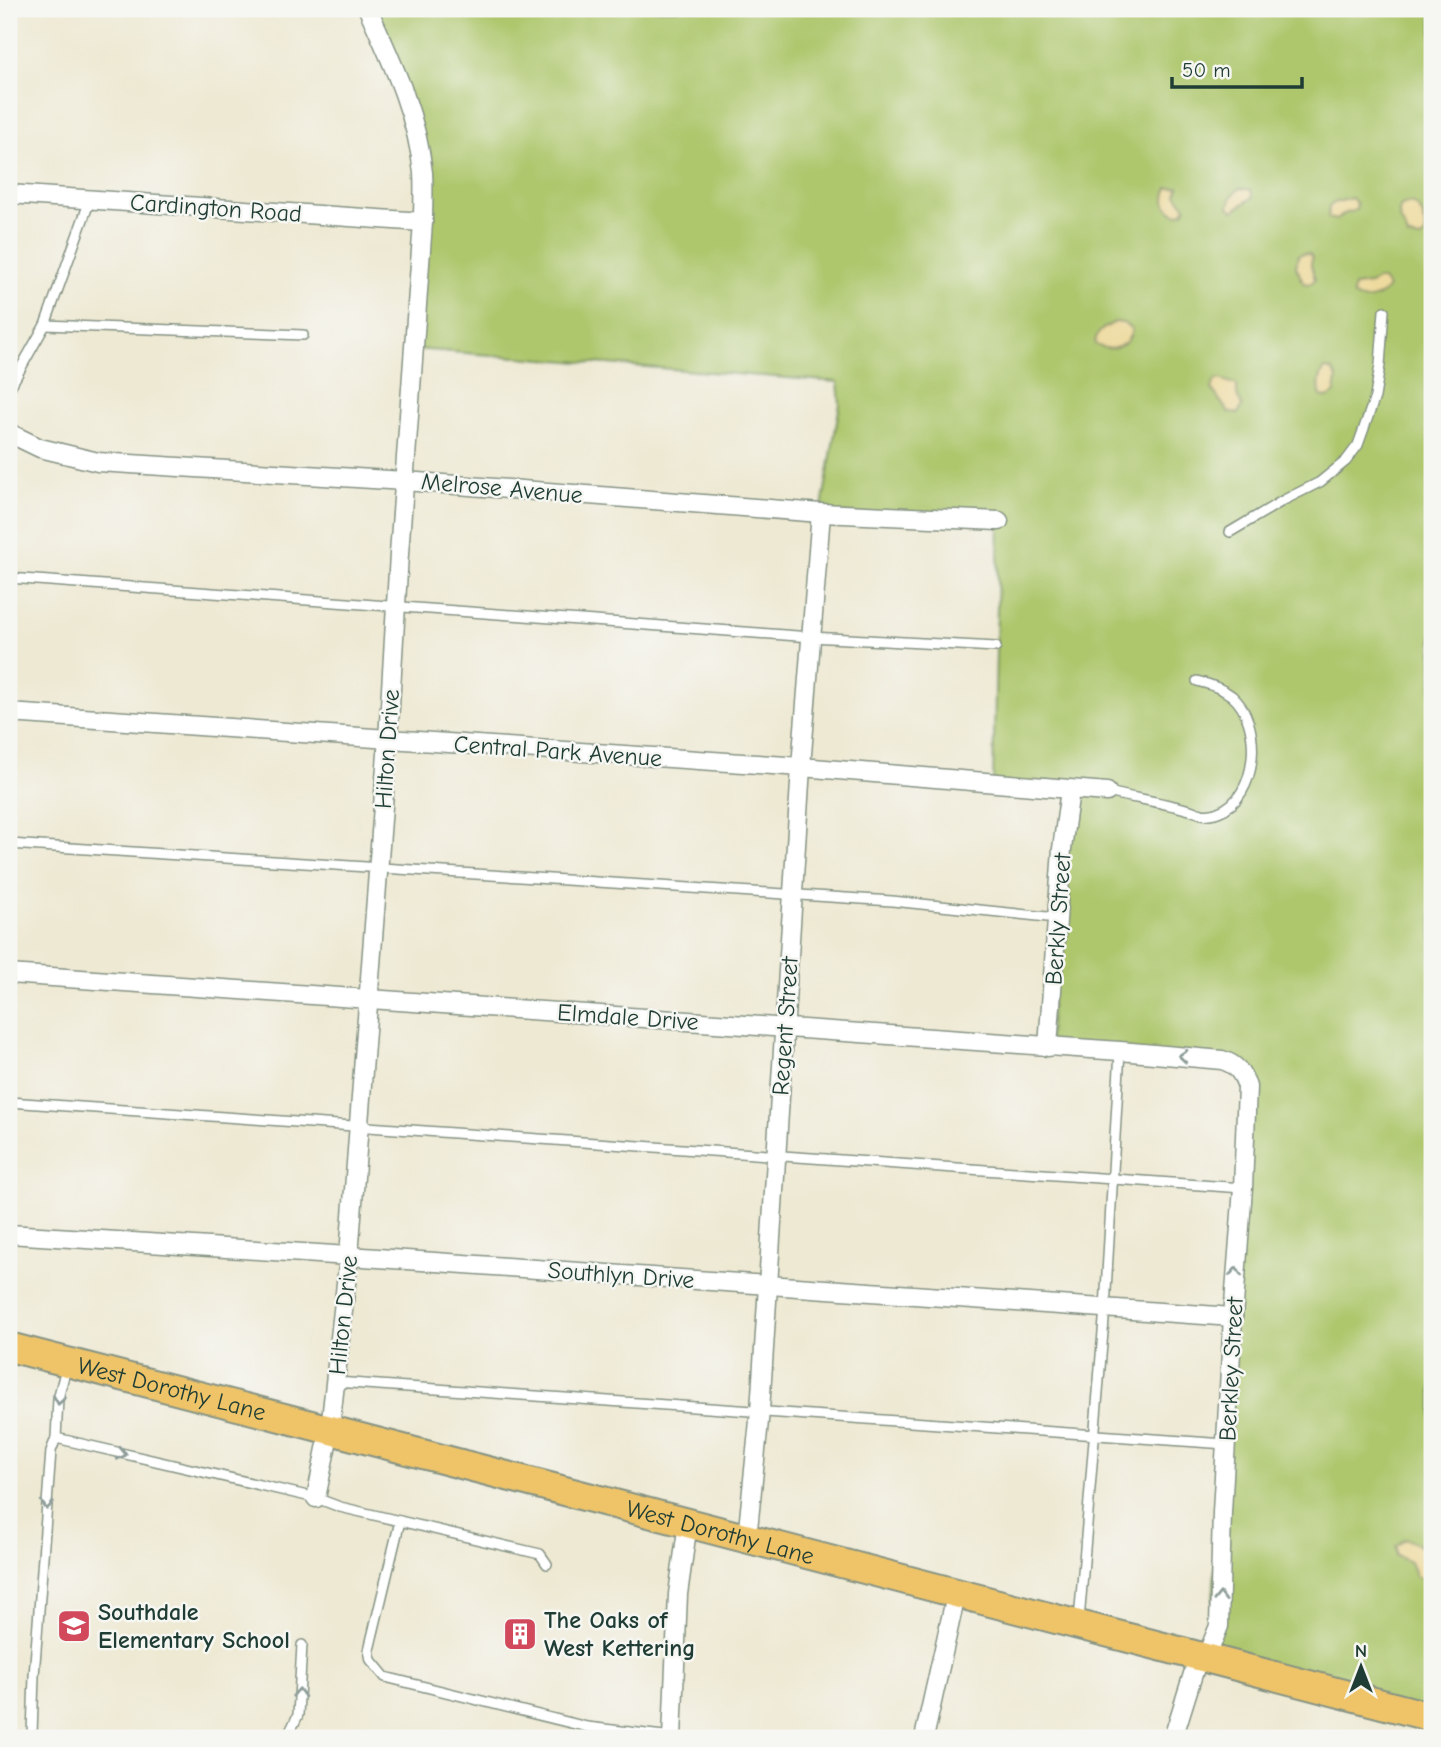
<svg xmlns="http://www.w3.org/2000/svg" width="1441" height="1747" font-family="'Comic Neue',sans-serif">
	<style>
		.green { fill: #aec76d; stroke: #668250; stroke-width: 2 }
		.sand { fill: #eeda9e; stroke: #868c69; stroke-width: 2 }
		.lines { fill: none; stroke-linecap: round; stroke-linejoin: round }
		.service-casing { stroke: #869384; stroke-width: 12 }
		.minor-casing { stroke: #869384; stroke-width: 21 }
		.primary-casing { stroke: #869384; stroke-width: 32 }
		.service { stroke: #fff; stroke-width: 9 }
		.minor { stroke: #fff; stroke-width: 18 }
		.primary { stroke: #efc469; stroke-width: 28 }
		.oneway { stroke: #8f9e9a }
		.labels { text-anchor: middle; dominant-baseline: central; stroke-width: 5; stroke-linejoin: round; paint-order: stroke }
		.street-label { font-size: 24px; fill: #1f3d34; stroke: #f6f6f2 }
		.poi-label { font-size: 24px; font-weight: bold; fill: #1f3d34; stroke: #f6f6f2; text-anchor: start }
	</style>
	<rect width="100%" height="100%" fill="#f6f6f2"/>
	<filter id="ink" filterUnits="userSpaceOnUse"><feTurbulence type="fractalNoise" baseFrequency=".0143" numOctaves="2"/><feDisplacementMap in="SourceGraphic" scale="14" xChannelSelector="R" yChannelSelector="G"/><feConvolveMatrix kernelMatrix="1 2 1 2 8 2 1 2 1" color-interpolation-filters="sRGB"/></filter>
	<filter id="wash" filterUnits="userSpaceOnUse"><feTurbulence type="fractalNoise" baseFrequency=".00686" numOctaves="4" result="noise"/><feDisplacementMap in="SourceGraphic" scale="28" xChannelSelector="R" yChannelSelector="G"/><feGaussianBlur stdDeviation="1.57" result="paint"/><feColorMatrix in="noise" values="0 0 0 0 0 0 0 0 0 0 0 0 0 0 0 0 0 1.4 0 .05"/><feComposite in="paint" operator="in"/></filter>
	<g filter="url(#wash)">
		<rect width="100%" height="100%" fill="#eee9d3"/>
		<path class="green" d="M368 9H1432V1717L1210 1648 1247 1087 1236 1067 1048 1047 1070 791 993 782 999 521 821 513 840 404 838 382 415 349 423 176Z"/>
		<g class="sand">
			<path d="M1179 187 1176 194 1186 207 1183 212 1177 214C1165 209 1162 200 1168 188Z"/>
			<path d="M1240 188 1251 190 1253 197 1233 211 1229 207 1231 197Z"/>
			<path d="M1352 198 1357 204 1356 210 1344 214 1337 220 1328 218 1329 207 1334 203Z"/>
			<path d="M1410 203C1423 207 1425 221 1426 233L1421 239 1408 237C1406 224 1394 218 1401 206Z"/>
			<path d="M1304 253 1310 254 1312 258 1311 265 1315 280 1310 284 1304 283 1296 267 1298 255Z"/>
			<path d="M1377 280H1383L1388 287C1381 298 1364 304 1353 295L1354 286 1370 284Z"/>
			<path d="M1115 322 1123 323 1132 329C1129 348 1110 353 1095 344 1095 332 1105 327 1115 322Z"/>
			<path d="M1325 369 1332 370 1337 378 1335 393 1328 398 1321 396C1318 388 1319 375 1325 369Z"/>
			<path d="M1220 379 1237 385V395L1242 406 1238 414 1228 412 1212 389 1215 380Z"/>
			<path d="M1405 1539C1421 1543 1431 1554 1431 1570L1425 1579 1416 1577 1410 1562 1396 1556V1546Z"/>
		</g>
	</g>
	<g filter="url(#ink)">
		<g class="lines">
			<g class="service-casing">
				<g id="service">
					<path d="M45 325 303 335"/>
					<path d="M9 389 45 325 90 200"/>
					<path d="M1230 532 1284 500 1320 482 1346 461 1358 445 1375 397 1380 365 1384 311"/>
					<path d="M9 578 811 637 996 647"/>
					<path d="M1107 792C1133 798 1160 802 1186 809 1192 810 1197 813 1202 814 1206 815 1214 814 1218 812 1259 798 1263 722 1232 696 1222 688 1209 684 1197 681"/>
					<path d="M9 844 892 901 1057 918"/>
					<path d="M9 1102 1243 1188"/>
					<path d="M336 1382 1226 1444"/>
					<path d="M56 1438 316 1498 340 1507 540 1554 547 1564"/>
					<path d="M400 1521 369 1650 371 1660 385 1677 587 1727 672 1737"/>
					<path d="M1079 1621 1105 1308 1120 1051"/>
					<path d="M36 1738 32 1734 34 1676 51 1451 56 1438 58 1399 67 1364"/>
					<path d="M287 1738 298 1715 302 1645"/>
				</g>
			</g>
			<g class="minor-casing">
				<g id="minor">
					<path d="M9 194 423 222"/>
					<path d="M9 433 40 448 98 462 405 481 821 513 999 521"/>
					<path d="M9 713 801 767 1107 792"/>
					<path d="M9 974 1120 1051 1222 1060C1236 1064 1243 1073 1247 1087L1243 1188 1233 1317 1222 1512 1219 1626 1210 1648 1198 1658 1173 1738"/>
					<path d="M1048 1047 1062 849 1070 790"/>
					<path d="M9 1234 349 1256 1233 1317"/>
					<path d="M316 1498 330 1429 349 1256 388 740 399 554 423 222C423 206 424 189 423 173 417 114 392 62 368 9"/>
					<path d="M747 1539 760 1411 801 767 821 513"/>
					<path d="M672 1738 678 1594 688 1523"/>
					<path d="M924 1738 956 1595"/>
				</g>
			</g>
			<g class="primary-casing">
				<g id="primary">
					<path id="s1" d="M9 1347C484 1468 957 1597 1432 1717"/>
				</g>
			</g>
			<use href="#service" class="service"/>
			<use href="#minor" class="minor"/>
			<use href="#primary" class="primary"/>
		</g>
		<defs><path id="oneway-chevron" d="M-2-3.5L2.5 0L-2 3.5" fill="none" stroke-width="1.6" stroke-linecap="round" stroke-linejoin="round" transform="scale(1.75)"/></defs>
		<g class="oneway">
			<use href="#oneway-chevron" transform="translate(1183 1056) rotate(-175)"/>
			<use href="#oneway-chevron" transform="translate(1236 1272) rotate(-85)"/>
			<use href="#oneway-chevron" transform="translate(59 1400) rotate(99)"/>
			<use href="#oneway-chevron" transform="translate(122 1454) rotate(13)"/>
			<use href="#oneway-chevron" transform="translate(47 1505) rotate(94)"/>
			<use href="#oneway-chevron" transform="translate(1220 1597) rotate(-89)"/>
			<use href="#oneway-chevron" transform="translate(299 1693) rotate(-87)"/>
		</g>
	</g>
	<defs>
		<g id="school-square" transform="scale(1.75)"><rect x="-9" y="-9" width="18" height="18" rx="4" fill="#d1495b" stroke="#f6f6f2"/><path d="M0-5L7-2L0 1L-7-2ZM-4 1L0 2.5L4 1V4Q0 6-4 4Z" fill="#fff"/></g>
		<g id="building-square" transform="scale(1.75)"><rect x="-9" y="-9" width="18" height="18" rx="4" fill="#d1495b" stroke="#f6f6f2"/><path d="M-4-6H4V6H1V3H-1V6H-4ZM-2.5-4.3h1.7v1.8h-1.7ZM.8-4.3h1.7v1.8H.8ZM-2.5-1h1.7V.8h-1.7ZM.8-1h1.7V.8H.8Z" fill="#fff"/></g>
	</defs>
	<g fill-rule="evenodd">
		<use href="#school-square" x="74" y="1626"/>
		<use href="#building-square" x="520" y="1634"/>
	</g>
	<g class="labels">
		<g class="street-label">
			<text transform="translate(216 208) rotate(4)">Cardington Road</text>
			<text transform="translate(502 488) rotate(5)">Melrose Avenue</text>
			<text transform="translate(387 749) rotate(-86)">Hilton Drive</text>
			<text transform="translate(558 751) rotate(4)">Central Park Avenue</text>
			<text transform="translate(1058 919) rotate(-86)">Berkly Street</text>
			<text transform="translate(628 1017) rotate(4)">Elmdale Drive</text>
			<text transform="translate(785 1026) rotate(-86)">Regent Street</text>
			<text transform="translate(621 1275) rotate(4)">Southlyn Drive</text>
			<text transform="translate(343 1315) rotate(-84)">Hilton Drive</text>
			<text transform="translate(1231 1369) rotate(-87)">Berkley Street</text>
			<text stroke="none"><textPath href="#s1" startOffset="168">West Dorothy Lane</textPath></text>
			<text stroke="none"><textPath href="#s1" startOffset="735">West Dorothy Lane</textPath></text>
		</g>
		<g class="poi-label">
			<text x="98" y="1612">Southdale<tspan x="98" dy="28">Elementary School</tspan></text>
			<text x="544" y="1620">The Oaks of<tspan x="544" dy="28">West Kettering</tspan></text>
		</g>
	</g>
	<rect width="1441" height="1747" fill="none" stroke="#f6f6f2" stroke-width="35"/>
	<g transform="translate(1361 1667)" stroke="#f6f6f2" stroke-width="5" paint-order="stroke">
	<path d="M0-5L12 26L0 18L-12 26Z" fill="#1f3d34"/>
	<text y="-10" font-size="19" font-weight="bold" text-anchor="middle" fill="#1f3d34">N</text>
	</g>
	<path d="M1172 77v10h130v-10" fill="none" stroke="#1f3d34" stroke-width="3.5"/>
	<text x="1182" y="77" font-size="21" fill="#1f3d34" stroke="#f6f6f2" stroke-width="5" paint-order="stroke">50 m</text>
</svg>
